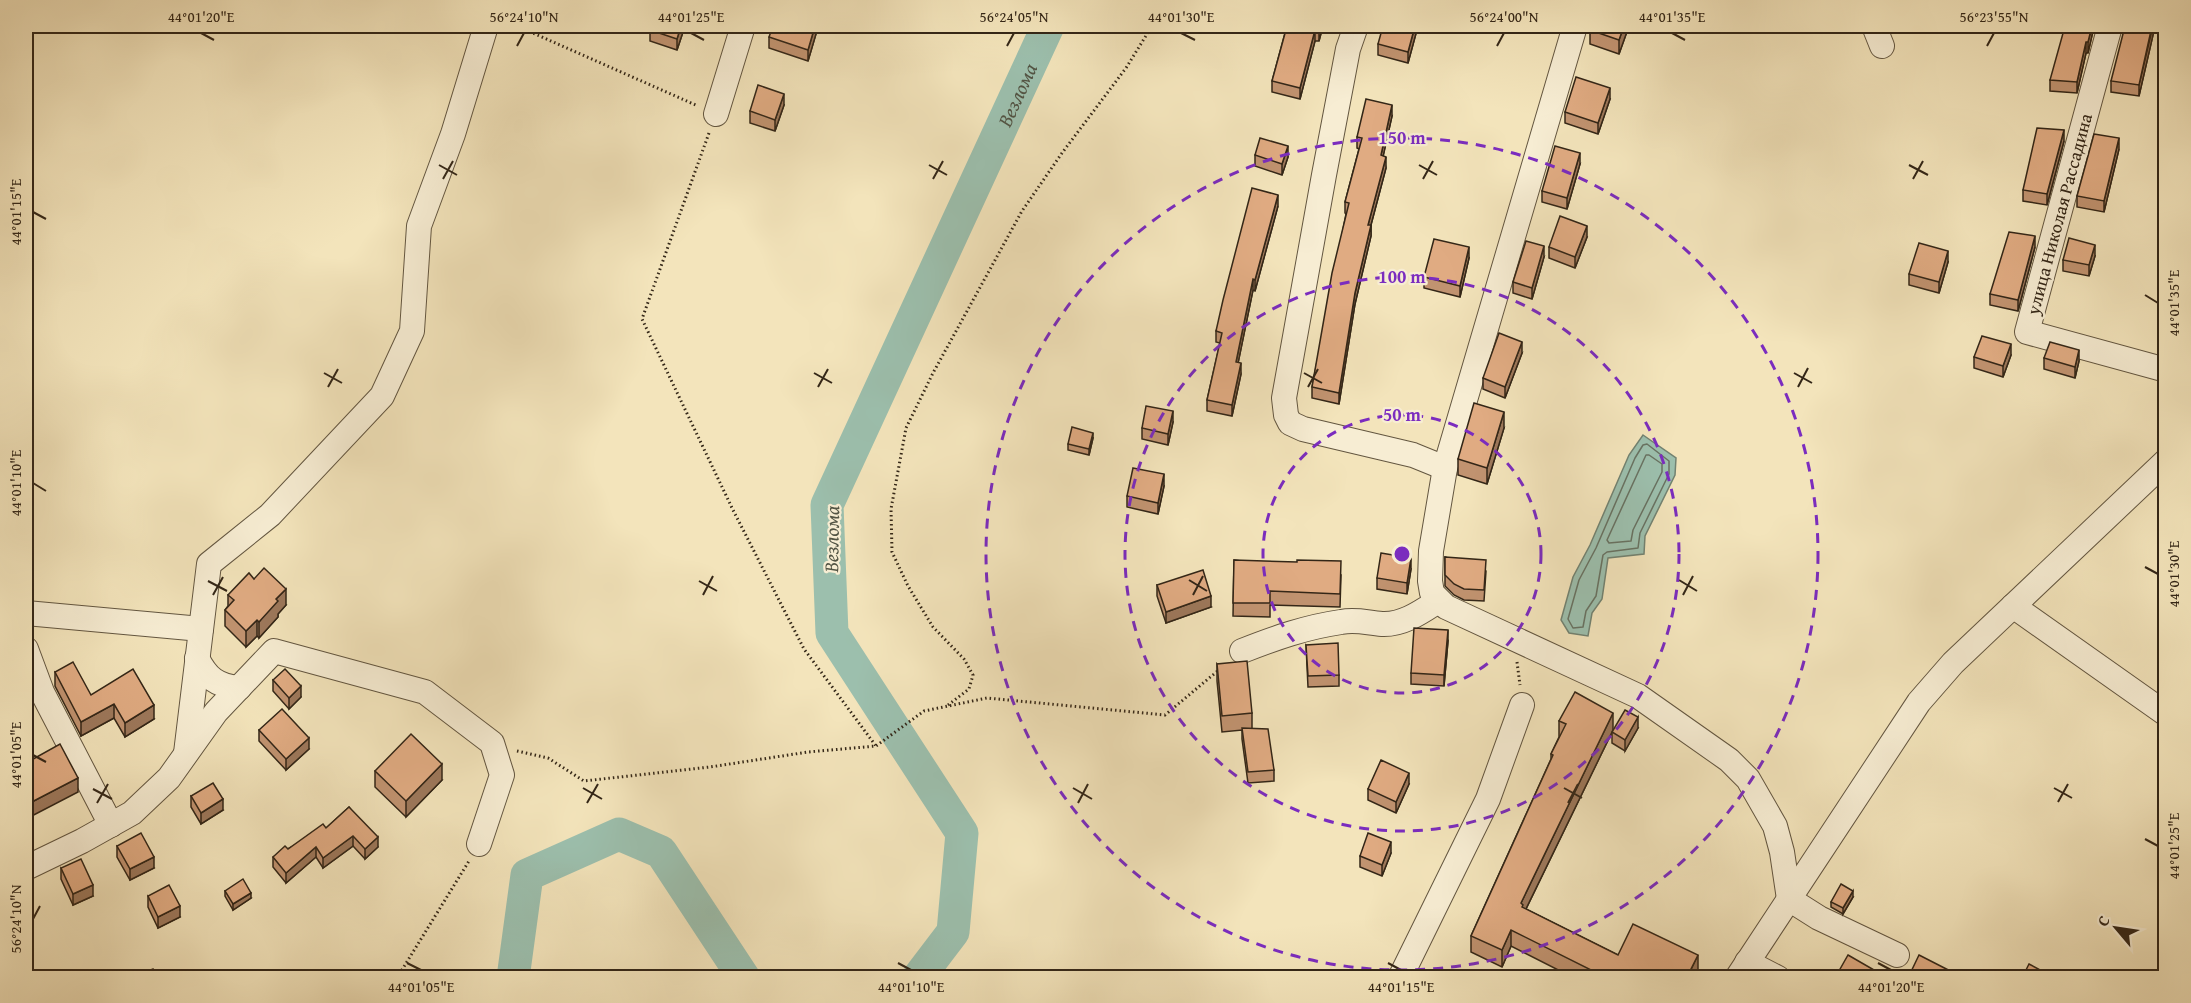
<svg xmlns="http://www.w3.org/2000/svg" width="2191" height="1003" font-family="'Gentium Book Plus',serif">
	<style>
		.water { fill: #9cbfad; stroke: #728271; stroke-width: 1.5 }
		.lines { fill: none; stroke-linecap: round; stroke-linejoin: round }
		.shore { stroke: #687262; stroke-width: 1.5 }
		.river { stroke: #9cbfad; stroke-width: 33 }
		.minor-casing { stroke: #635640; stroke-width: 26 }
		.path { stroke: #332617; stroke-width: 3; stroke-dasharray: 1.5 3; stroke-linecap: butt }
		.minor { stroke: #f7edd3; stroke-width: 24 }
		.wall { fill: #c19370; stroke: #332617; stroke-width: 1.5 }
		.shaded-wall { fill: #9d785b; stroke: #332617; stroke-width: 1.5 }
		.building { fill: #e0ab82; stroke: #332617; stroke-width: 1.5 }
		.ticks { fill: none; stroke: #332617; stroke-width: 2 }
		.ring { fill: none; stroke: #7b2cbf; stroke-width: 3; stroke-dasharray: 10 8 }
		.labels { text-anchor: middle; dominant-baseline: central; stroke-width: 4.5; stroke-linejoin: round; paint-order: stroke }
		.street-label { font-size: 18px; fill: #332617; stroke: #f7edd3 }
		.water-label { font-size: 20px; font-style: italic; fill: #525444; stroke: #f7edd3 }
		.centre { fill: #7b2cbf; stroke: #f7edd3; stroke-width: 3 }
		.ring-label { font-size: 18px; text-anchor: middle; font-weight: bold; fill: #7b2cbf; stroke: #f7edd3; stroke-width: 4.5; stroke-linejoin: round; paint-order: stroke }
		.neatline { fill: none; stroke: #332617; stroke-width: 2 }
		.ticks-label { font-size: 15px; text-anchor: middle; fill: #332617 }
	</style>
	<rect width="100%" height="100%" fill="#f3e4bb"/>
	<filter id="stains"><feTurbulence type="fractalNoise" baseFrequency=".00333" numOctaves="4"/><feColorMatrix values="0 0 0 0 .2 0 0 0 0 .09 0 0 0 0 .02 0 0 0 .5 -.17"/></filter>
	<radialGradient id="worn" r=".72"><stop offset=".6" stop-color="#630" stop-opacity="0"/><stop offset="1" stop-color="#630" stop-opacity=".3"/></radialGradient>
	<path class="water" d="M1643 435 1676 458 1675 475 1645 536 1644 554 1608 558 1602 599 1592 613 1588 636 1569 633 1561 620 1573 577 1590 545 1629 455Z"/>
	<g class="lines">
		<g class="shore">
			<path d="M1647 444 1669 461V474L1640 533 1638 548 1607 552 1603 555 1596 596 1586 611 1583 627 1573 628 1568 619 1579 580 1596 548 1635 458 1643 445Z"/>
			<path d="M1646 455H1649L1662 464V472L1633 530 1631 541 1609 543 1607 540Z"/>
		</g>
		<g class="river">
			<path d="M513 978 527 875 619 834 661 852 744 978"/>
			<path id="s1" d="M918 978 953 932 962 833 832 633 827 505 1048 26"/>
		</g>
		<g class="minor-casing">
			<g id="minor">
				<path d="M1356 26 1348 49 1324 175 1284 398 1286 415 1290 423 1303 429 1413 455 1445 468"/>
				<path d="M1575 26 1445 468 1431 551 1430 581 1432 593 1446 607 1638 696 1729 760 1748 779 1775 826 1782 852 1789 899 1819 918 1897 955"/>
				<path d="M1874 26 1882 46"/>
				<path d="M2110 26 2027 332 2166 370"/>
				<path d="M716 114 743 26"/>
				<path d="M2013 606 2166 714"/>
				<path d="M26 613 201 629"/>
				<path d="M26 649 42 692 111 825"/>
				<path d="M1242 651C1275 638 1306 627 1341 622 1357 619 1367 623 1382 624 1403 625 1421 612 1438 601"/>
				<path d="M197 658C207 678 217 686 239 688"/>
				<path d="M186 753 209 564 270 515 382 396 412 331 419 226 453 134 486 26"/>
				<path d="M26 868 82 841 132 813 169 778 216 712 274 651 425 692 492 743 502 775 479 844"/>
				<path d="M1747 962 1778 978"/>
				<path d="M1400 978 1488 799 1522 705"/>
				<path d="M1737 978 1919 702 1953 663 2166 461"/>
			</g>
		</g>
		<g class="path">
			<path d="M517 26 698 106"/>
			<path d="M709 133 642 319 733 510 804 649 876 746"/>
			<path d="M1517 662 1520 685"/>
			<path d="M948 705 969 689 973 675 964 659 933 627 908 586 892 552 891 509 906 428 933 373 1022 211 1062 153 1126 68 1152 26"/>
			<path d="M517 751 548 758 584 781 710 767 808 752 876 746 924 711 987 698 1165 715 1220 669"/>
			<path d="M397 978 469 861"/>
		</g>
		<use href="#minor" class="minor"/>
	</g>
	<g class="wall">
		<path d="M651 26H685L677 50 650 41V30Z"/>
		<path d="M816 26V34L808 61 769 48V37Z"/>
		<path d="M1285 26H1323L1319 41H1315L1300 99 1272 92V81L1285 33Z"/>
		<path d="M1418 26 1408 63 1378 55V44Z"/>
		<path d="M1629 26 1619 54 1590 44V30Z"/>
		<path d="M2093 26V31L2088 53H2086L2077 93 2050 91V80Z"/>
		<path d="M2153 35 2139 96 2111 92V81Z"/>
		<path d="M1610 99 1598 134 1565 123V112Z"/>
		<path d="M784 105 775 131 750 123V111Z"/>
		<path d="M1392 116 1383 156 1386 168 1371 225V236L1355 304 1339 404 1312 398V387L1346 214 1345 213V202L1359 149 1357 148V137Z"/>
		<path d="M2064 141 2047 205 2023 201V190Z"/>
		<path d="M2119 149 2104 212 2077 207V196Z"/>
		<path d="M1255 155 1288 157 1282 175 1255 166Z"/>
		<path d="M1580 164 1567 209 1542 202V191Z"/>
		<path d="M1278 206 1255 291 1253 290 1238 363 1241 374 1232 416 1207 411V400L1220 343 1216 342V331Z"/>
		<path d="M1587 237 1575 268 1549 258V247Z"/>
		<path d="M2035 247 2018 311 1990 305V294Z"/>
		<path d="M2095 256 2089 276 2063 271V260Z"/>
		<path d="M1544 257 1532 299 1513 293V282Z"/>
		<path d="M1469 258 1460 297 1424 288V277Z"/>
		<path d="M1948 262 1939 293 1909 285V274Z"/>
		<path d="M1522 353 1505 398 1483 389V378Z"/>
		<path d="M2011 355 2003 377 1974 368V357Z"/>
		<path d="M2044 358 2079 361 2075 378 2044 369Z"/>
		<path d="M1173 422 1168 445 1142 439V428Z"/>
		<path d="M1504 428 1487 484 1458 475V459Z"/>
		<path d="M1093 438 1089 455 1068 450V444Z"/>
		<path d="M1164 486 1158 514 1127 507V496Z"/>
		<path d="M1445 557 1486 571 1484 601 1464 600 1454 595 1445 586Z"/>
		<path d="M1234 560 1341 575 1340 607 1270 605V617L1233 616Z"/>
		<path d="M1411 569 1407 594 1377 589V578Z"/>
		<path d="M1157 585 1211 607 1166 623 1157 596Z"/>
		<path d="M228 595 286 605 278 614V617L259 638 257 636 246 647 225 626V610L228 606Z"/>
		<path d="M1448 641 1444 686 1411 684V673Z"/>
		<path d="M1306 645 1339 675V686L1308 687Z"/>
		<path d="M1217 664 1252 713V729L1274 770V781L1248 783 1242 739V730L1222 732 1217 681Z"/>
		<path d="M55 672 91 695 154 719 125 737 114 718 81 736 55 686Z"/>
		<path d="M273 680 301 697 289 709 273 691Z"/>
		<path d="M1559 721 1613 730 1526 909 1618 955 1698 972 1695 978H1574L1511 946 1502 967 1471 952V936L1551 759V754L1559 737Z"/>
		<path d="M1638 728 1625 751 1612 743V732Z"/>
		<path d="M259 730 309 749 286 770 259 741Z"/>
		<path d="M375 771 442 780 406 817 375 787Z"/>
		<path d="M1409 784 1396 813 1368 800V789Z"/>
		<path d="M191 796 223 810 201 824 191 807Z"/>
		<path d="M349 807 378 847 365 859 353 846 323 868 316 857 286 883 273 867V857L326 828Z"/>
		<path d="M117 846 154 868 130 880 117 857Z"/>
		<path d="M1391 853 1382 876 1360 867V856Z"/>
		<path d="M61 868 93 896 73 905 61 879Z"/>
		<path d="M225 891 251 898 233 910 225 896Z"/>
		<path d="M148 896 180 917 158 928 148 907Z"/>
		<path d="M1853 897 1843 914 1831 907V902Z"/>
	</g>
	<g class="shaded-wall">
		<path d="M681 26H685L677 50V39Z"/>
		<path d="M815 26H816V34L808 61V50Z"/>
		<path d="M1320 26H1323L1319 41V30Z"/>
		<path d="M1415 26H1418L1408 63V52Z"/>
		<path d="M1624 26H1629L1619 54V40Z"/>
		<path d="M2092 26H2093V31L2088 53V42Z"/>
		<path d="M2153 26V35L2139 96V85Z"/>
		<path d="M1315 30V41L1300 99V88Z"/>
		<path d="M2086 42V53L2077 93V82Z"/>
		<path d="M1610 88V99L1598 134V123Z"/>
		<path d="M784 94V105L775 131V120Z"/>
		<path d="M1392 105V116L1381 166V155Z"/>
		<path d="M2064 130V141L2047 205V194Z"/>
		<path d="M2119 138V149L2104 212V201Z"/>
		<path d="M1288 146V157L1282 175V164Z"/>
		<path d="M1580 153V164L1567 209V198Z"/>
		<path d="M1386 157V168L1368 236V225Z"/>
		<path d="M1278 195V206L1255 291V280Z"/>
		<path d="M1371 225V236L1355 304 1339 404V393L1355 293Z"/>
		<path d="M1587 226V237L1575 268V257Z"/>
		<path d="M2035 236V247L2018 311V300Z"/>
		<path d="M2095 245V256L2089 276V265Z"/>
		<path d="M1544 246V257L1532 299V288Z"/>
		<path d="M1469 247V258L1460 297V286Z"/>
		<path d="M1948 251V262L1939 293V282Z"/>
		<path d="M1253 279V290L1236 373V362Z"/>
		<path d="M1522 342V353L1505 398V387Z"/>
		<path d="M2011 344V355L2003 377V366Z"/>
		<path d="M2079 350V361L2075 378V367Z"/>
		<path d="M1241 363V374L1232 416V405Z"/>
		<path d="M1173 411V422L1168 445V434Z"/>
		<path d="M1504 412V428L1487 484V468Z"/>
		<path d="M1093 433V438L1089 455V449Z"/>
		<path d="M1164 474V486L1158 514V503Z"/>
		<path d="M1411 558V569L1407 594V583Z"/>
		<path d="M286 589V605L278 614V617L259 638V622L276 599Z"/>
		<path d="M1211 596V607L1166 623V612Z"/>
		<path d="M257 620V636L246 647V631Z"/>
		<path d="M1448 630V641L1444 686V675Z"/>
		<path d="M301 686V697L289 709V698Z"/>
		<path d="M114 704V718L81 736V722Z"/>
		<path d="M154 705V719L125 737V723Z"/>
		<path d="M1613 713V730L1523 915 1521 903Z"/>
		<path d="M1638 717V728L1625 751V740Z"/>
		<path d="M309 738V749L286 770V759Z"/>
		<path d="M442 764V780L406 817V801Z"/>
		<path d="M1409 773V784L1396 813V802Z"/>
		<path d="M78 778V792L26 819V805Z"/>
		<path d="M223 799V810L201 824V813Z"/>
		<path d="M353 836V846L323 868V858Z"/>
		<path d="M378 837V847L365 859V849Z"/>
		<path d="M1391 842V853L1382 876V865Z"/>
		<path d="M316 847V857L286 883V873Z"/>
		<path d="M154 857V868L130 880V869Z"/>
		<path d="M93 885V896L73 905V894Z"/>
		<path d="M1853 891V897L1843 914V908Z"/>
		<path d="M251 893V898L233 910V904Z"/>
		<path d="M180 906V917L158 928V917Z"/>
		<path d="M1511 930V946L1502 967V950Z"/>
		<path d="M1698 955V972L1695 978H1687Z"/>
	</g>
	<g class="building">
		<path d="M651 26H681L677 39 650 30Z"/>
		<path d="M773 26H815L808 50 769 37Z"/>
		<path d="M1287 26H1320L1319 30H1315L1300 88 1272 81Z"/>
		<path d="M1383 26H1415L1408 52 1378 44Z"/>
		<path d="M1592 26H1624L1619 40 1590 30Z"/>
		<path d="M2065 26H2092L2088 42H2086L2077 82 2050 80Z"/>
		<path d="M2125 26H2152L2139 85 2111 81Z"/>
		<path d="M1576 77 1610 88 1598 123 1565 112Z"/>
		<path d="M758 85 784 94 775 120 750 111Z"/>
		<path d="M1366 99 1392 105 1381 155 1386 157 1368 225H1371L1355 293 1339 393 1312 387 1332 273 1349 203 1345 202 1362 138 1357 137Z"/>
		<path d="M2037 128 2064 130 2047 194 2023 190Z"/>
		<path d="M2094 134 2119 138 2104 201 2077 196Z"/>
		<path d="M1260 138 1288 146 1282 164 1255 155Z"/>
		<path d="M1555 146 1580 153 1567 198 1542 191Z"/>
		<path d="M1252 188 1278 195 1255 280 1253 279 1236 362 1241 363 1232 405 1207 400 1222 333 1216 331 1223 300Z"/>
		<path d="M1560 216 1587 226 1575 257 1549 247Z"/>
		<path d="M2009 232 2035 236 2018 300 1990 294Z"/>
		<path d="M2069 238 2095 245 2089 265 2063 260Z"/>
		<path d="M1434 239 1469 247 1460 286 1424 277Z"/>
		<path d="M1526 241 1544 246 1532 288 1513 282Z"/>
		<path d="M1919 243 1948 251 1939 282 1909 274Z"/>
		<path d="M1499 333 1522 342 1505 387 1483 378Z"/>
		<path d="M1982 336 2011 344 2003 366 1974 357Z"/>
		<path d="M2050 342 2079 350 2075 367 2044 358Z"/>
		<path d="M1474 403 1504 412 1487 468 1458 459Z"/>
		<path d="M1146 406 1173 411 1168 434 1142 428Z"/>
		<path d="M1072 427 1093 433 1089 449 1068 444Z"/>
		<path d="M1133 468 1164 474 1158 503 1127 496Z"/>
		<path d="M1381 553 1411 558 1407 583 1377 578Z"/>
		<path d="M1445 557 1486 560 1484 590 1464 589 1454 584 1445 575Z"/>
		<path d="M1234 560 1297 562V560L1341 561 1340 594 1270 591V603H1233Z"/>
		<path d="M264 568 286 589 276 599 278 601 259 622 257 620 246 631 225 610 234 600 228 595 249 573 254 579Z"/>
		<path d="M1203 570 1211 596 1166 612 1157 585Z"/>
		<path d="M1414 628 1448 630 1444 675 1411 673Z"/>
		<path d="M1338 643 1339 675 1308 676 1306 645Z"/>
		<path d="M1247 661 1252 713 1222 716 1217 664Z"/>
		<path d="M73 662 91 695 133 669 154 705 125 723 114 704 81 722 55 672Z"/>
		<path d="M285 669 301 686 289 698 273 680Z"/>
		<path d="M1575 692 1613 713 1521 903 1523 905 1522 907 1618 955 1633 924 1698 955 1687 977 1689 978H1607L1511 930 1502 950 1471 936 1553 755 1551 754 1566 724 1559 721Z"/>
		<path d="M282 709 309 738 286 759 259 730Z"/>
		<path d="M1625 710 1638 717 1625 740 1612 732Z"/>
		<path d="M1242 728 1268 729 1274 770 1248 772Z"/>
		<path d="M411 734 442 764 406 801 375 771Z"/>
		<path d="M60 744 78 778 26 805V763Z"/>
		<path d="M1381 760 1409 773 1396 802 1368 789Z"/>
		<path d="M213 783 223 799 201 813 191 796Z"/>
		<path d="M349 807 378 837 365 849 353 836 323 858 316 847 286 873 273 857 285 846 288 849 323 824 326 828Z"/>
		<path d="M141 833 154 857 130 869 117 846Z"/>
		<path d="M1368 833 1391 842 1382 865 1360 856Z"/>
		<path d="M81 859 93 885 73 894 61 868Z"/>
		<path d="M243 879 251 893 233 904 225 891Z"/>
		<path d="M1841 884 1853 891 1843 908 1831 902Z"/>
		<path d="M169 885 180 906 158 917 148 896Z"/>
		<path d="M1848 955 1881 974 1878 978H1835Z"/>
		<path d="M1919 955 1964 978H1908Z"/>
		<path d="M2029 964 2055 978H2022Z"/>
		<path d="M153 969 155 978H130Z"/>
	</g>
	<path class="ticks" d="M201 33 214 40M691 33 704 40M1181 33 1195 40M1672 33 1685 40M517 46 524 33M1007 46 1014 33M1497 46 1504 33M1987 46 1994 33M439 165 457 175M929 165 947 175M1419 165 1437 175M1909 165 1928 175M443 179 453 161M933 179 943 161M1423 179 1433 161M1913 179 1923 161M33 212 46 219M2145 295 2158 303M324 373 342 383M814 373 832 383M1304 373 1322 383M1794 373 1812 383M328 387 338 369M818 387 828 369M1308 387 1318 369M1798 387 1808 368M33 483 46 491M2145 567 2158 574M1189 580 1207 591M1679 580 1697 591M208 581 227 591M699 581 717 591M213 595 223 577M703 595 713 576M1193 595 1203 576M1683 595 1693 576M33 755 46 762M583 788 602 799M1073 788 1092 799M1564 788 1582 798M2054 788 2072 798M93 789 112 799M2058 802 2068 784M97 803 108 784M587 803 598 784M1078 803 1088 784M1568 803 1578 784M2145 839 2158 846M33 919 40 906M407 963 421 970M898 963 911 970M1388 963 1401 970M1878 963 1891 970"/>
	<g class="ring">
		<circle cx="1402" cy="554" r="139"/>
		<circle cx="1402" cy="554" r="277"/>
		<circle cx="1402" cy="554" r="416"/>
	</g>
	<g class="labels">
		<g class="street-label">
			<text transform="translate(2059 214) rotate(-75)">улица Николая Рассадина</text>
		</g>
		<g class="water-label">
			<text stroke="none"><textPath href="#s1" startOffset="976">Везлома</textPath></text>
			<text transform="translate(831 539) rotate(-89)">Везлома</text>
		</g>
	</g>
	<circle cx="1402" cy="554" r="9" class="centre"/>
	<g class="ring-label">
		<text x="1402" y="144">150 m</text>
		<text x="1402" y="283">100 m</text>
		<text x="1402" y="421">50 m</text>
	</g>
	<rect width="2191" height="1003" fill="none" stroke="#f3e4bb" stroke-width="66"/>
	<g transform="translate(2116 928) rotate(299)" stroke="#f7edd3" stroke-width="4.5" paint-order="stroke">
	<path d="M0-4.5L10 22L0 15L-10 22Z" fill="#332617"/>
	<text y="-9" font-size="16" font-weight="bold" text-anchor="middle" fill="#332617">С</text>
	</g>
	<rect x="33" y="33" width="2125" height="937" class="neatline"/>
	<g class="ticks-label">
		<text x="201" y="22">44°01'20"E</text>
		<text x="524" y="22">56°24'10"N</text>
		<text x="691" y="22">44°01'25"E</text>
		<text x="1014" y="22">56°24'05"N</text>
		<text x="1181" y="22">44°01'30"E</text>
		<text x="1504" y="22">56°24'00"N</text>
		<text x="1672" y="22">44°01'35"E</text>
		<text x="1994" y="22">56°23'55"N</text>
		<text transform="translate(16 212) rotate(-90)" y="5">44°01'15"E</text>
		<text transform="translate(2174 303) rotate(-90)" y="5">44°01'35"E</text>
		<text transform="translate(16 483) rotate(-90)" y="5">44°01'10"E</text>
		<text transform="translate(2174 574) rotate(-90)" y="5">44°01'30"E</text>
		<text transform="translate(16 755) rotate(-90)" y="5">44°01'05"E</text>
		<text transform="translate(2174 846) rotate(-90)" y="5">44°01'25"E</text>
		<text transform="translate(16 919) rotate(-90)" y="5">56°24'10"N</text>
		<text x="421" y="992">44°01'05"E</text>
		<text x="911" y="992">44°01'10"E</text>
		<text x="1401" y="992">44°01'15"E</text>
		<text x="1891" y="992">44°01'20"E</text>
	</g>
	<rect width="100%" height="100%" filter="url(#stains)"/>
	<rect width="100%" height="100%" fill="url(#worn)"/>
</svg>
